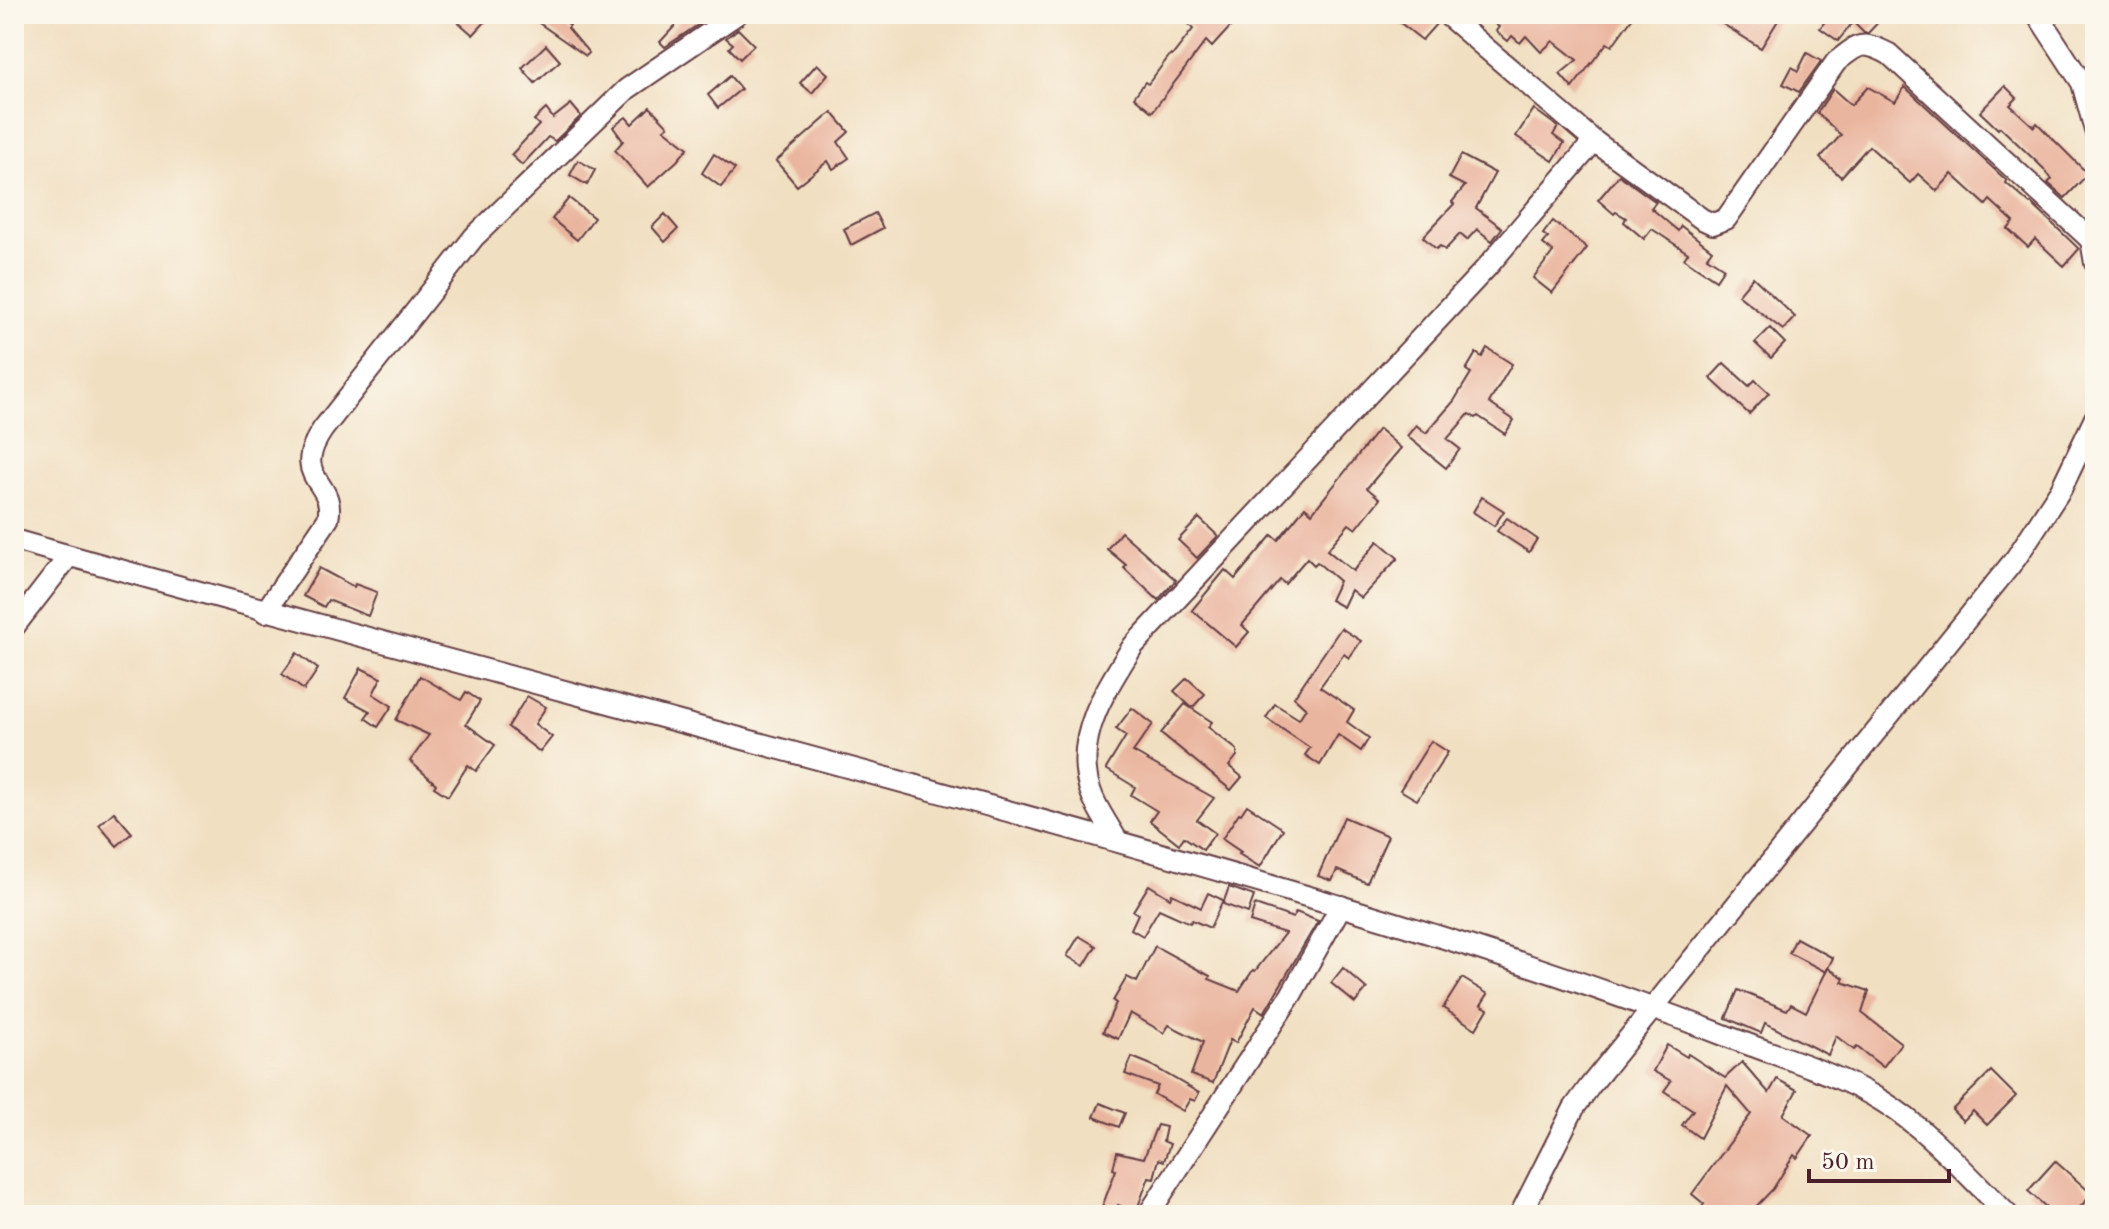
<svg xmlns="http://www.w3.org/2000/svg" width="2109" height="1229" font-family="'Old Standard TT',serif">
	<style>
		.building { fill: #eab59f }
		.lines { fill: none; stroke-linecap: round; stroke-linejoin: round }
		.street-casing { stroke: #633c42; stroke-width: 24 }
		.street { stroke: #fff; stroke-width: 20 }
	</style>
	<rect width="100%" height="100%" fill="#fbf7ec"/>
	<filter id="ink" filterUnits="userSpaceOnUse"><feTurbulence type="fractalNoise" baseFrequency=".0125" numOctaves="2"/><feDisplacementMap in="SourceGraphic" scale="16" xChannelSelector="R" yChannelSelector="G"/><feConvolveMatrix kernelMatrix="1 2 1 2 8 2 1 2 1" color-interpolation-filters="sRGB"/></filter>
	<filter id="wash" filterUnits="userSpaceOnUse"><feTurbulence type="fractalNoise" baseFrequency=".006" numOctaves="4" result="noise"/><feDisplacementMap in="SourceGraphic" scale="32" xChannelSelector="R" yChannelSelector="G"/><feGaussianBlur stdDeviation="1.8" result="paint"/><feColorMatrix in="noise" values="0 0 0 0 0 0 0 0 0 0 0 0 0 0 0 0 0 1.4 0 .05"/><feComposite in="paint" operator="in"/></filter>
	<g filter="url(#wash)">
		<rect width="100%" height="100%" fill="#f1dfc1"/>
		<g id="blocks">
			<g class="building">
				<path d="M465 14H479L486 21 473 35 458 22Z"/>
				<path d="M546 14H556L570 25 568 28 589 53 586 56 539 23Z"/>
				<path d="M686 14H714L665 47 660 42Z"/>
				<path d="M1178 14H1242L1212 47 1206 41 1152 112 1134 97 1145 82 1148 84 1170 55 1172 56 1193 29Z"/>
				<path d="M1389 14H1428L1437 23 1422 40Z"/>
				<path d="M1482 14H1635L1612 46 1607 43 1572 88 1560 74 1577 60 1553 41 1541 52 1526 36 1520 43 1512 36 1508 41 1496 31 1499 27Z"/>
				<path d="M1707 14H1782L1761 48Z"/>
				<path d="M1831 14H1886L1868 33H1864L1853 22 1838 41 1820 28Z"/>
				<path d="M738 29 754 45 740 59 729 48 733 44 726 38Z"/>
				<path d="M546 45 560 61 535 83 522 68Z"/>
				<path d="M1807 53 1821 61 1799 92 1783 84 1792 67 1798 71Z"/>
				<path d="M817 64 828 74 812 93 800 83Z"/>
				<path d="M730 76 741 89 718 108 708 95Z"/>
				<path d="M2005 86 2017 98 2010 105 2034 127 2037 123 2088 174 2065 198 2048 183 2052 179 2043 168 2000 127 1998 129 1980 112Z"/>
				<path d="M1868 87 1895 102 1905 87 2007 181 2006 183 2030 204 2031 203 2079 249 2064 266 2035 239 2028 247 2008 229 2014 222 1990 200 1986 205 1952 174 1937 191 1918 174 1910 183 1869 146 1841 177 1820 158 1841 135 1817 113 1833 89 1851 105Z"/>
				<path d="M571 104 581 116 555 141 548 137 522 165 511 155 539 125 534 120 546 109 553 118Z"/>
				<path d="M650 107 668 126 664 129 688 148 677 161 648 187 615 150 623 141 613 127 626 117 632 124Z"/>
				<path d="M1534 109 1558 127 1553 135 1564 143 1553 161 1516 136Z"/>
				<path d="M832 112 849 132 838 142 849 158 833 169 828 161 797 186 776 161Z"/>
				<path d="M714 154 735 169 721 187 702 173Z"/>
				<path d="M1461 155 1495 173 1476 208 1502 228 1492 241 1477 229 1467 240 1460 234 1445 250 1440 246 1436 249 1423 237 1454 204 1452 202 1465 186 1449 178Z"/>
				<path d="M578 160 595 170 587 185 570 175Z"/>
				<path d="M1619 175 1656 202 1651 208 1678 231 1681 226 1712 250 1707 257 1724 268 1716 280 1684 259 1688 253 1652 229 1644 239 1624 222 1626 218 1616 212 1614 214 1598 200Z"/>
				<path d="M569 198 594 218 577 240 552 219Z"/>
				<path d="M875 213 883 228 851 245 844 229Z"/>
				<path d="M665 214 678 229 665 242 652 227Z"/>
				<path d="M1553 221 1587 248 1552 293 1533 278 1553 252 1543 244 1548 238 1543 234Z"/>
				<path d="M1753 277 1795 317 1783 330 1738 295Z"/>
				<path d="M1770 328 1785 343 1771 358 1755 343Z"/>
				<path d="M1487 348 1512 364 1489 403 1514 420 1505 434 1478 416 1476 418 1469 414 1447 439 1460 449 1446 468 1407 436 1416 425 1426 433 1454 401 1471 373 1466 370 1476 353 1482 357Z"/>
				<path d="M1724 363 1749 386 1755 380 1769 393 1749 414 1710 378Z"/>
				<path d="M1379 429 1401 448 1367 488 1380 499 1356 529 1349 524 1327 550 1353 571 1378 541 1398 558 1361 598 1351 590 1343 607 1330 600 1339 581 1317 562 1314 565 1307 558 1285 584 1280 580 1242 625 1249 632 1236 647 1192 610 1225 570 1235 579 1272 535 1278 540 1305 507 1312 513Z"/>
				<path d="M1482 497 1504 511 1494 526 1473 512Z"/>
				<path d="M1199 518 1218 536 1197 558 1178 540Z"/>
				<path d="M1507 518 1537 539 1529 552 1497 531Z"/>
				<path d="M1121 532 1176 580 1158 600 1124 568 1126 565 1107 549Z"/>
				<path d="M319 568 354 587 355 584 377 592 368 616 328 600 324 607 303 596Z"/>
				<path d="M1341 628 1361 641 1349 658 1344 654 1320 687 1354 710 1347 722 1369 738 1361 751 1338 735 1320 765 1305 755 1310 748 1266 718 1275 704 1299 719 1306 708 1294 697Z"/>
				<path d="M297 653 318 669 304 690 282 674Z"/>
				<path d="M361 668 381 678 373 694 392 706 378 727 365 718 370 711 345 698Z"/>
				<path d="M420 676 461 700 466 692 480 701 466 724 495 745 476 771 468 765 448 796 434 787 436 784 410 761 429 735 396 720Z"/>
				<path d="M1187 678 1205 694 1192 708 1174 691Z"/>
				<path d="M527 696 546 707 535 724 552 737 540 752 508 727Z"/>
				<path d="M1185 704 1212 722 1208 727 1237 750V756L1229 766 1242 777 1231 790 1161 733Z"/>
				<path d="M1132 708 1153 724 1133 752 1214 798 1197 820 1215 833 1203 850 1184 837 1179 844 1150 821 1157 811 1131 795 1135 787 1106 769 1126 736 1116 729Z"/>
				<path d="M1431 741 1448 752 1417 800 1400 790Z"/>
				<path d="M1247 805 1283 829 1260 867 1239 854 1241 852 1222 839 1239 813 1241 814Z"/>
				<path d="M114 812 132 833 117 846 99 825Z"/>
				<path d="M1344 817 1388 836 1367 883 1337 870 1332 881 1318 876Z"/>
				<path d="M1149 885 1170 898 1172 894 1201 908 1208 893 1223 900 1210 928 1192 920 1190 923 1159 909 1143 936 1131 929 1138 914 1133 911Z"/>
				<path d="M1229 887 1254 896 1248 913 1223 904Z"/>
				<path d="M1255 905 1293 918 1296 912 1318 921 1264 1013 1255 1007 1236 1043 1230 1040 1213 1083 1191 1075 1203 1042 1169 1025 1164 1033 1130 1013 1118 1039 1103 1032 1116 1003 1113 1001 1127 977 1137 982 1155 946 1210 976 1209 979 1239 991 1253 970 1255 971 1285 933 1250 922Z"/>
				<path d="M1079 936 1096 946 1084 966 1067 956Z"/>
				<path d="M1796 938 1833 958 1826 972 1789 953Z"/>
				<path d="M1343 968 1367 989 1355 1003 1331 983Z"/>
				<path d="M1828 968 1844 978 1842 982 1869 991 1862 1013 1901 1043 1883 1067 1857 1047 1854 1050 1836 1036 1828 1055 1765 1023 1761 1033 1726 1018 1738 990 1787 1010 1791 1004 1806 1012Z"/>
				<path d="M1462 978 1488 994 1481 1005 1488 1009 1476 1029 1443 1008Z"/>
				<path d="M1667 1045 1687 1057 1688 1054 1725 1078 1742 1062 1769 1093 1777 1079 1797 1090 1783 1115 1812 1136 1797 1158 1794 1155 1773 1189 1748 1215H1697L1704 1204 1692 1194 1751 1114 1727 1086 1700 1138 1682 1125 1693 1110 1664 1091 1671 1081 1653 1071Z"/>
				<path d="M1132 1057 1149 1064 1199 1093 1195 1101 1190 1099 1183 1111 1154 1094 1158 1086 1125 1074Z"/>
				<path d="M1991 1071 2016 1096 1987 1125 1973 1111 1963 1121 1952 1110Z"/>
				<path d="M1100 1103 1125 1113 1119 1127 1094 1117Z"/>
				<path d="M1157 1125 1166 1127 1163 1141 1170 1144 1164 1161 1159 1159 1154 1178 1149 1177 1136 1212 1118 1205 1115 1215H1099L1116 1170 1113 1169 1117 1152 1144 1158Z"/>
				<path d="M2055 1161 2092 1194 2073 1215H2055L2028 1191Z"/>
			</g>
		</g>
	</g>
	<g filter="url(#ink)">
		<use href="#blocks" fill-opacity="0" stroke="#633c42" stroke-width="2"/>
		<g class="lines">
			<g class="street-casing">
				<g id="street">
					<path d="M1446 14 1594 141 1702 219 1713 224 1726 219 1836 62C1858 44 1862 40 1889 54L2091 240 2095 237"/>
					<path d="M2037 14 2082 83 2095 130"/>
					<path d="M2091 240 2095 263"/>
					<path d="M14 540C438 661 866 767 1289 891 1440 935 1588 982 1734 1039 1783 1058 1837 1073 1882 1101 1929 1130 1968 1176 2008 1215"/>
					<path d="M265 612 328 519C337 480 288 480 323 429L474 237 627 89 737 14"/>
					<path d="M14 627 69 556"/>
					<path d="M1117 840C1106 821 1091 801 1087 778 1078 729 1108 686 1133 646L1488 266 1594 141"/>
					<path d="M1148 1215 1291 995 1341 906"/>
					<path d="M1520 1215 1574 1108 1590 1086 2016 558 2061 489 2095 418"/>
				</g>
			</g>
			<use href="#street" class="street"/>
		</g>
	</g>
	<rect width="2109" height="1229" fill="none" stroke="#fbf7ec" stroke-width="48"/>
	<path d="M1809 1169v12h140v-12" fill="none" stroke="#4a1f2b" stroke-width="4"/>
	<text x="1821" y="1169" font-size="24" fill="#4a1f2b" stroke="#fbf7ec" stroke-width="6" paint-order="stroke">50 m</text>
</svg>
